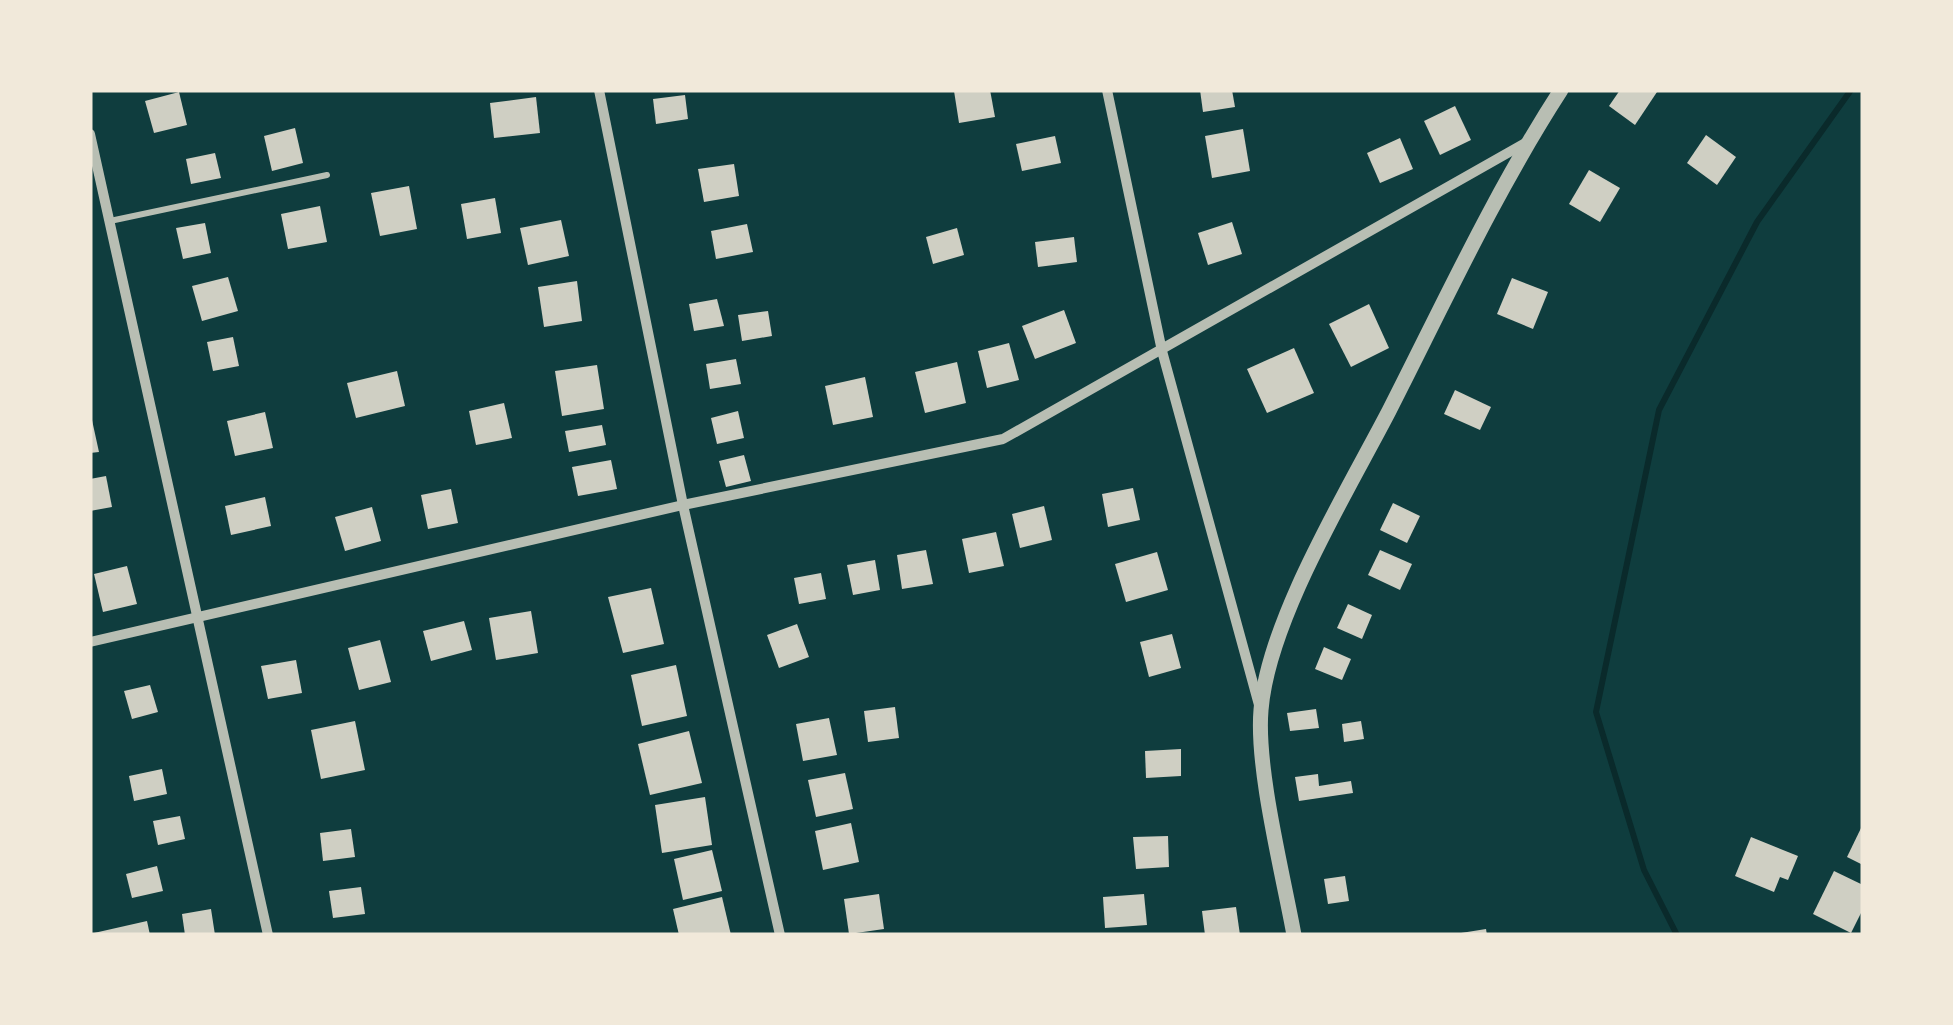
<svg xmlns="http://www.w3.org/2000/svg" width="1953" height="1025" font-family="Commissioner,sans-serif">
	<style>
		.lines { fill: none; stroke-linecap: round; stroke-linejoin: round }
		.stream { stroke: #0a2a2b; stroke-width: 6 }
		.building { fill: #cfcfc3 }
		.service { stroke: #b8beb3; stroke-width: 6 }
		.minor { stroke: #b8beb3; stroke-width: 10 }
		.tertiary { stroke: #b8beb3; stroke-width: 15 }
	</style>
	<rect width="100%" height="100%" fill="#0f3d3e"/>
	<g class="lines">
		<path class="stream" d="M1677 935 1644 870 1596 712 1659 410 1757 222 1851 90"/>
	</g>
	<g class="building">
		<path d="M962 90H990L995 117 959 123 954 91Z"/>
		<path d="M1200 90H1232L1235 107 1203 112Z"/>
		<path d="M1620 90 1657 92 1635 125 1609 106Z"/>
		<path d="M179 92 187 125 154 133 145 101Z"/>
		<path d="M685 95 688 119 656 124 653 99Z"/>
		<path d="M536 97 540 133 494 138 490 103Z"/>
		<path d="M1455 106 1471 140 1440 155 1424 121Z"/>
		<path d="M295 128 303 163 272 171 264 136Z"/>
		<path d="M1243 129 1250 171 1212 178 1205 136Z"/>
		<path d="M1706 135 1736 157 1717 185 1687 163Z"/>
		<path d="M1055 136 1061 163 1022 171 1016 144Z"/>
		<path d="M1400 138 1413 169 1380 183 1367 153Z"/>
		<path d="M215 153 221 178 191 184 186 159Z"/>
		<path d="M734 164 739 196 704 202 698 169Z"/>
		<path d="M1589 170 1620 188 1600 222 1569 204Z"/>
		<path d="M409 186 417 229 380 236 371 193Z"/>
		<path d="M495 198 501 233 467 239 461 204Z"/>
		<path d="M320 206 327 242 288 249 281 214Z"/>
		<path d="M561 220 569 256 528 265 520 228Z"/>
		<path d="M1232 222 1242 254 1208 265 1198 233Z"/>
		<path d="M205 223 211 253 183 259 176 228Z"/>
		<path d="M747 224 753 252 716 259 711 231Z"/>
		<path d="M957 228 964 255 933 264 926 237Z"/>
		<path d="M1074 237 1077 262 1038 267 1035 242Z"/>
		<path d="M228 277 238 311 202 321 192 286Z"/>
		<path d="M1512 278 1548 292 1533 329 1497 314Z"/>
		<path d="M577 281 582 321 544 327 538 287Z"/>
		<path d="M717 299 724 326 694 331 689 304Z"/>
		<path d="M1369 304 1389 348 1351 367 1329 324Z"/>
		<path d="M1064 310 1076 343 1035 359 1022 326Z"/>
		<path d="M768 311 772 336 742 341 738 315Z"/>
		<path d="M233 337 239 366 213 371 207 342Z"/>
		<path d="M1009 343 1019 380 987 388 978 351Z"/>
		<path d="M1294 348 1314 393 1267 413 1247 369Z"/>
		<path d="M736 359 741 384 710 389 706 364Z"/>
		<path d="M957 362 966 403 925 413 915 372Z"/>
		<path d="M597 365 604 409 562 416 555 371Z"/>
		<path d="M397 371 405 406 356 418 347 383Z"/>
		<path d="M865 377 873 417 833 425 825 386Z"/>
		<path d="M1455 390 1491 407 1480 430 1444 414Z"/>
		<path d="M504 403 512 438 476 445 469 411Z"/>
		<path d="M90 411 99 452 90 453Z"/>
		<path d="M738 411 744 438 717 444 711 418Z"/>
		<path d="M265 412 273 448 235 456 227 421Z"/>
		<path d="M602 425 606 445 569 452 565 431Z"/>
		<path d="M744 455 751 481 726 487 719 461Z"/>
		<path d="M611 460 617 489 578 496 572 467Z"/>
		<path d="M106 476 112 507 90 511V479Z"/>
		<path d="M1133 488 1140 520 1108 527 1102 494Z"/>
		<path d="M451 489 458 523 428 529 421 495Z"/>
		<path d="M265 497 271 526 231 535 225 506Z"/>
		<path d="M1393 503 1420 516 1407 543 1380 530Z"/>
		<path d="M1044 506 1052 540 1020 548 1012 514Z"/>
		<path d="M372 507 381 541 345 551 335 517Z"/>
		<path d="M996 532 1004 566 969 573 962 539Z"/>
		<path d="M926 550 933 584 902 589 897 555Z"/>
		<path d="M1380 550 1412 564 1400 590 1368 575Z"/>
		<path d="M1157 552 1168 590 1126 602 1115 564Z"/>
		<path d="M875 560 880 590 853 595 847 565Z"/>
		<path d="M127 566 137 604 103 612 94 574Z"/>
		<path d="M821 573 826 599 799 604 794 578Z"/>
		<path d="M651 588 664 644 623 653 608 597Z"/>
		<path d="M1348 604 1372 615 1362 639 1337 628Z"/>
		<path d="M531 611 538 653 496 660 489 618Z"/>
		<path d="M464 621 472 650 431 661 423 631Z"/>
		<path d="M797 624 809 657 779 668 767 635Z"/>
		<path d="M1172 634 1181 668 1149 677 1140 642Z"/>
		<path d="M380 640 391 682 359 690 348 648Z"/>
		<path d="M1324 647 1351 659 1342 680 1315 669Z"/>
		<path d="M296 660 302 693 268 699 261 666Z"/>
		<path d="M676 665 687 716 642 726 631 675Z"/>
		<path d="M150 685 158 712 132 719 124 691Z"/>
		<path d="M895 707 899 738 868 742 864 711Z"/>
		<path d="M1316 709 1319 728 1290 731 1287 713Z"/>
		<path d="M829 718 837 755 803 761 796 724Z"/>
		<path d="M355 721 365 770 321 779 311 730Z"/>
		<path d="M1361 721 1364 739 1344 742 1342 724Z"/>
		<path d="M689 731 702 783 650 795 638 744Z"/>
		<path d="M1181 749V776L1146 778 1145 751Z"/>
		<path d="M162 769 167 794 134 801 129 776Z"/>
		<path d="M845 773 853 809 816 817 808 780Z"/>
		<path d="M1318 774 1319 786 1351 781 1353 793 1299 801 1295 777Z"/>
		<path d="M705 797 712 845 662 853 655 805Z"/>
		<path d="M180 816 185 839 158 845 153 821Z"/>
		<path d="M851 823 859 862 823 870 815 831Z"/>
		<path d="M1863 824V865L1847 857Z"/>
		<path d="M351 829 355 857 323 861 320 833Z"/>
		<path d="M1168 836 1169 867 1136 869 1133 837Z"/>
		<path d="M1751 837 1798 856 1788 880 1780 877 1774 892 1735 876Z"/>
		<path d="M712 850 722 891 683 900 674 859Z"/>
		<path d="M157 866 163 891 132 898 126 874Z"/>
		<path d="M1834 871 1863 885V909L1851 933 1813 914Z"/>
		<path d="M1345 876 1349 901 1328 904 1324 879Z"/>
		<path d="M361 887 365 914 333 918 329 891Z"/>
		<path d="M879 894 884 929 849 934 844 899Z"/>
		<path d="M1144 894 1147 925 1105 928 1103 897Z"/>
		<path d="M722 897 731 935H679L673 909Z"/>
		<path d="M1236 907 1240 935H1205L1202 911Z"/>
		<path d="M211 909 215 935H185L182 914Z"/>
		<path d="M147 921 150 935H94V933Z"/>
		<path d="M1486 929 1487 935H1461V933Z"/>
	</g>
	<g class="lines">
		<path class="service" d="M110 221 327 175"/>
		<g class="minor">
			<path d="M599 90 683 505 780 935"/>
			<path d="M1107 90 1162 351 1259 705"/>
			<path d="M90 134 268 935"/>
			<path d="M90 642 683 505 1003 439 1527 142"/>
		</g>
		<path class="tertiary" d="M1294 935C1283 874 1256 769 1261 710 1268 621 1347 492 1389 411 1444 303 1495 192 1561 90"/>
	</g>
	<rect width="1953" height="1025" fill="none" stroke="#f1e9da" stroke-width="185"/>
</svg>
